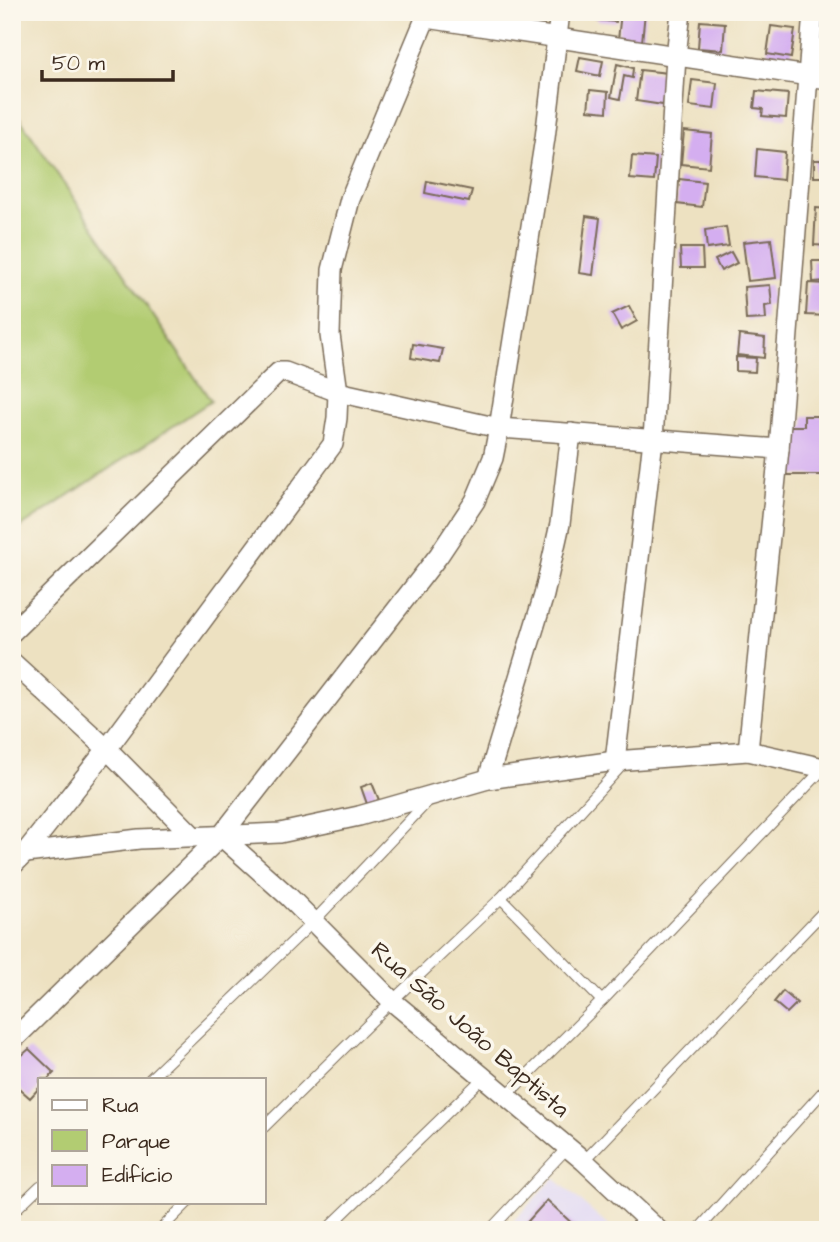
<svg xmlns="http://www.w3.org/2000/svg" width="840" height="1242" font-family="'Architects Daughter',sans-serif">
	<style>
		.built { fill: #ded5f5 }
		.green { fill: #b2cc72; stroke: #767b48; stroke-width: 2 }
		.building { fill: #d4aef0 }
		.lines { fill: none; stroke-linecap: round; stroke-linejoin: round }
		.lane-casing { stroke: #796a57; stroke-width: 12 }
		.street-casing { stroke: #796a57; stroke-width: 22 }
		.lane { stroke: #fff; stroke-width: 10 }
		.street { stroke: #fff; stroke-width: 19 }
		.labels { text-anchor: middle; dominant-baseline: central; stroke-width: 7; stroke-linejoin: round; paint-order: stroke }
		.street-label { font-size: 24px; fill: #3b2a1e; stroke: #fbf7ec }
	</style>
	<rect width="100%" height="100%" fill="#fbf7ec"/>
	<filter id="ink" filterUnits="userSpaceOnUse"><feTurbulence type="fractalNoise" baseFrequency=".0143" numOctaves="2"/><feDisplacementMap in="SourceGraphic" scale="14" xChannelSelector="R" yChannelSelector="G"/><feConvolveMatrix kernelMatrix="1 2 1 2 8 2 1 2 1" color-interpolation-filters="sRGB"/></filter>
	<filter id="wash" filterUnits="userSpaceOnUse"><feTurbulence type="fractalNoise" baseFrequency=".00686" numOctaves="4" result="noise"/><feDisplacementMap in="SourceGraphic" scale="28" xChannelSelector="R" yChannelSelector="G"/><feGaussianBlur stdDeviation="1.57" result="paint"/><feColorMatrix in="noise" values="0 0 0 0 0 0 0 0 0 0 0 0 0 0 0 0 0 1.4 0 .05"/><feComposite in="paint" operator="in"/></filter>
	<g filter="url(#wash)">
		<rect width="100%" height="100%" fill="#ede1c1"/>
		<path class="built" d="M554 1178 614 1230H505Z"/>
		<path class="green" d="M12 107 211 401 12 533Z"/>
		<g id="blocks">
			<g class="building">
				<path d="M597 12H617L616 22 596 20Z"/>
				<path d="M621 12H645L642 42 618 40Z"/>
				<path d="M700 21 725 23 723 50 698 48Z"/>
				<path d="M771 26 795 29 791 58 767 54Z"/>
				<path d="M580 57 603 61 600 76 577 71Z"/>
				<path d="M617 64 633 68 632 78 624 76 620 99 611 97Z"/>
				<path d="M640 70 668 73 663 105 636 101Z"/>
				<path d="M692 80 717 83 714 109 689 106Z"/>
				<path d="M590 90 608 92 607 112 588 110Z"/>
				<path d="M756 91 788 94 786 118 762 116 763 109 754 108Z"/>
				<path d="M684 131 712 134 709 167 681 164Z"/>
				<path d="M757 149 785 152 783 180 755 177Z"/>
				<path d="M632 156 656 158 654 181 630 179Z"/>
				<path d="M814 160H824L823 177H814Z"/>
				<path d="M679 179 705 182 702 207 677 204Z"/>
				<path d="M427 181 472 190 469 202 425 193Z"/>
				<path d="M816 208 828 209V246L814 245Z"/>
				<path d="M586 216 600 218 593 275 579 273Z"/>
				<path d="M726 227 729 246 707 249 705 230Z"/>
				<path d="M771 239 776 278 748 281 743 242Z"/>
				<path d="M680 248H702L703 268H681Z"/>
				<path d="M731 252 737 263 721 271 715 260Z"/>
				<path d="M812 261H828V281L813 282Z"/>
				<path d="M808 283 828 284V316L806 315Z"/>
				<path d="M770 285 772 305 765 306 766 319 746 320 744 287Z"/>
				<path d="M629 306 637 321 621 330 612 314Z"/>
				<path d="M739 335 765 338 764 358 737 355Z"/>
				<path d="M413 344 443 349 440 363 411 358Z"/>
				<path d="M736 357 756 358 755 372 736 371Z"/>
				<path d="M804 416H828L827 475H784V426H804Z"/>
				<path d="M372 783 379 800 367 804 361 787Z"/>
				<path d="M783 991 797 1003 787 1013 774 1002Z"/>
				<path d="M29 1049 54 1073 48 1079H40V1087L30 1098 12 1082V1064Z"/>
				<path d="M547 1200 579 1230H520Z"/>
			</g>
		</g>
	</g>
	<g filter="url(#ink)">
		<use href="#blocks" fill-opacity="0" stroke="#796a57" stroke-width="2"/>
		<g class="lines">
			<g class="lane-casing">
				<g id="lane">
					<path d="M501 898 602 1001"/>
					<path d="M150 1079 313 922 429 800"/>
					<path d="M507 1095 602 1001 823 769"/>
					<path d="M264 1127 392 1001 501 898 624 763"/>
					<path d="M584 1161 828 907"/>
					<path d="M12 1213 40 1186"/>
					<path d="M160 1230 188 1202"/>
					<path d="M326 1230 484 1077"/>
					<path d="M490 1230 568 1147"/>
					<path d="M698 1230 828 1086"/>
				</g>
			</g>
			<g class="street-casing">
				<g id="street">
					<path d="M427 18 828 79"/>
					<path d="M12 632 279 372H285L338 392 499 428 779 449"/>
					<path d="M12 662 107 749 194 837"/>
					<path d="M748 751 779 449 813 12"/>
					<path d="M615 761 653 440 676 56 681 12"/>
					<path d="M488 779 544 595 560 524 571 433"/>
					<path d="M221 836 289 897 392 1001 584 1161 658 1230"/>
					<path d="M18 854 139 839 280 833 359 816 488 779 615 761 748 751 828 769"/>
					<path d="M12 866 25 853 107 749 333 444 337 418 338 392 330 335 332 270 350 199 428 12"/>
					<path d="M12 1041 221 836 439 555 475 501 493 458 499 428 545 138 560 12"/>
				</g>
			</g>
			<use href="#lane" class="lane"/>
			<use href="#street" class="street"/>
		</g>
	</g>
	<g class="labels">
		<g class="street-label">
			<text transform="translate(470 1030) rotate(41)">Rua São João Baptista</text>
		</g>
	</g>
	<rect width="840" height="1242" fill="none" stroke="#fbf7ec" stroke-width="42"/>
	<rect x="38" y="1078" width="228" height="126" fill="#fbf7ec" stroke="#aea59a" stroke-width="2"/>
	<rect x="52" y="1100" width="35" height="10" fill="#ffffff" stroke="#aea59a" stroke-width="2"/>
	<text x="102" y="1112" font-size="21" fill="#3b2a1e">Rua</text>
	<rect x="52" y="1130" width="35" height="21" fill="#b2cc72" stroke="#aea59a" stroke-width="2"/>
	<text x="102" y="1148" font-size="21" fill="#3b2a1e">Parque</text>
	<rect x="52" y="1165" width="35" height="21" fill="#d4aef0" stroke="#aea59a" stroke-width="2"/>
	<text x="102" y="1182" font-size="21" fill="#3b2a1e">Edifício</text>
	<path d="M42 70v10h131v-10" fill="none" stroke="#3b2a1e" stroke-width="3.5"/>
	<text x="52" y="70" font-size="21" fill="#3b2a1e" stroke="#fbf7ec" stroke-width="5" paint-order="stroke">50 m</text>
</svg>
